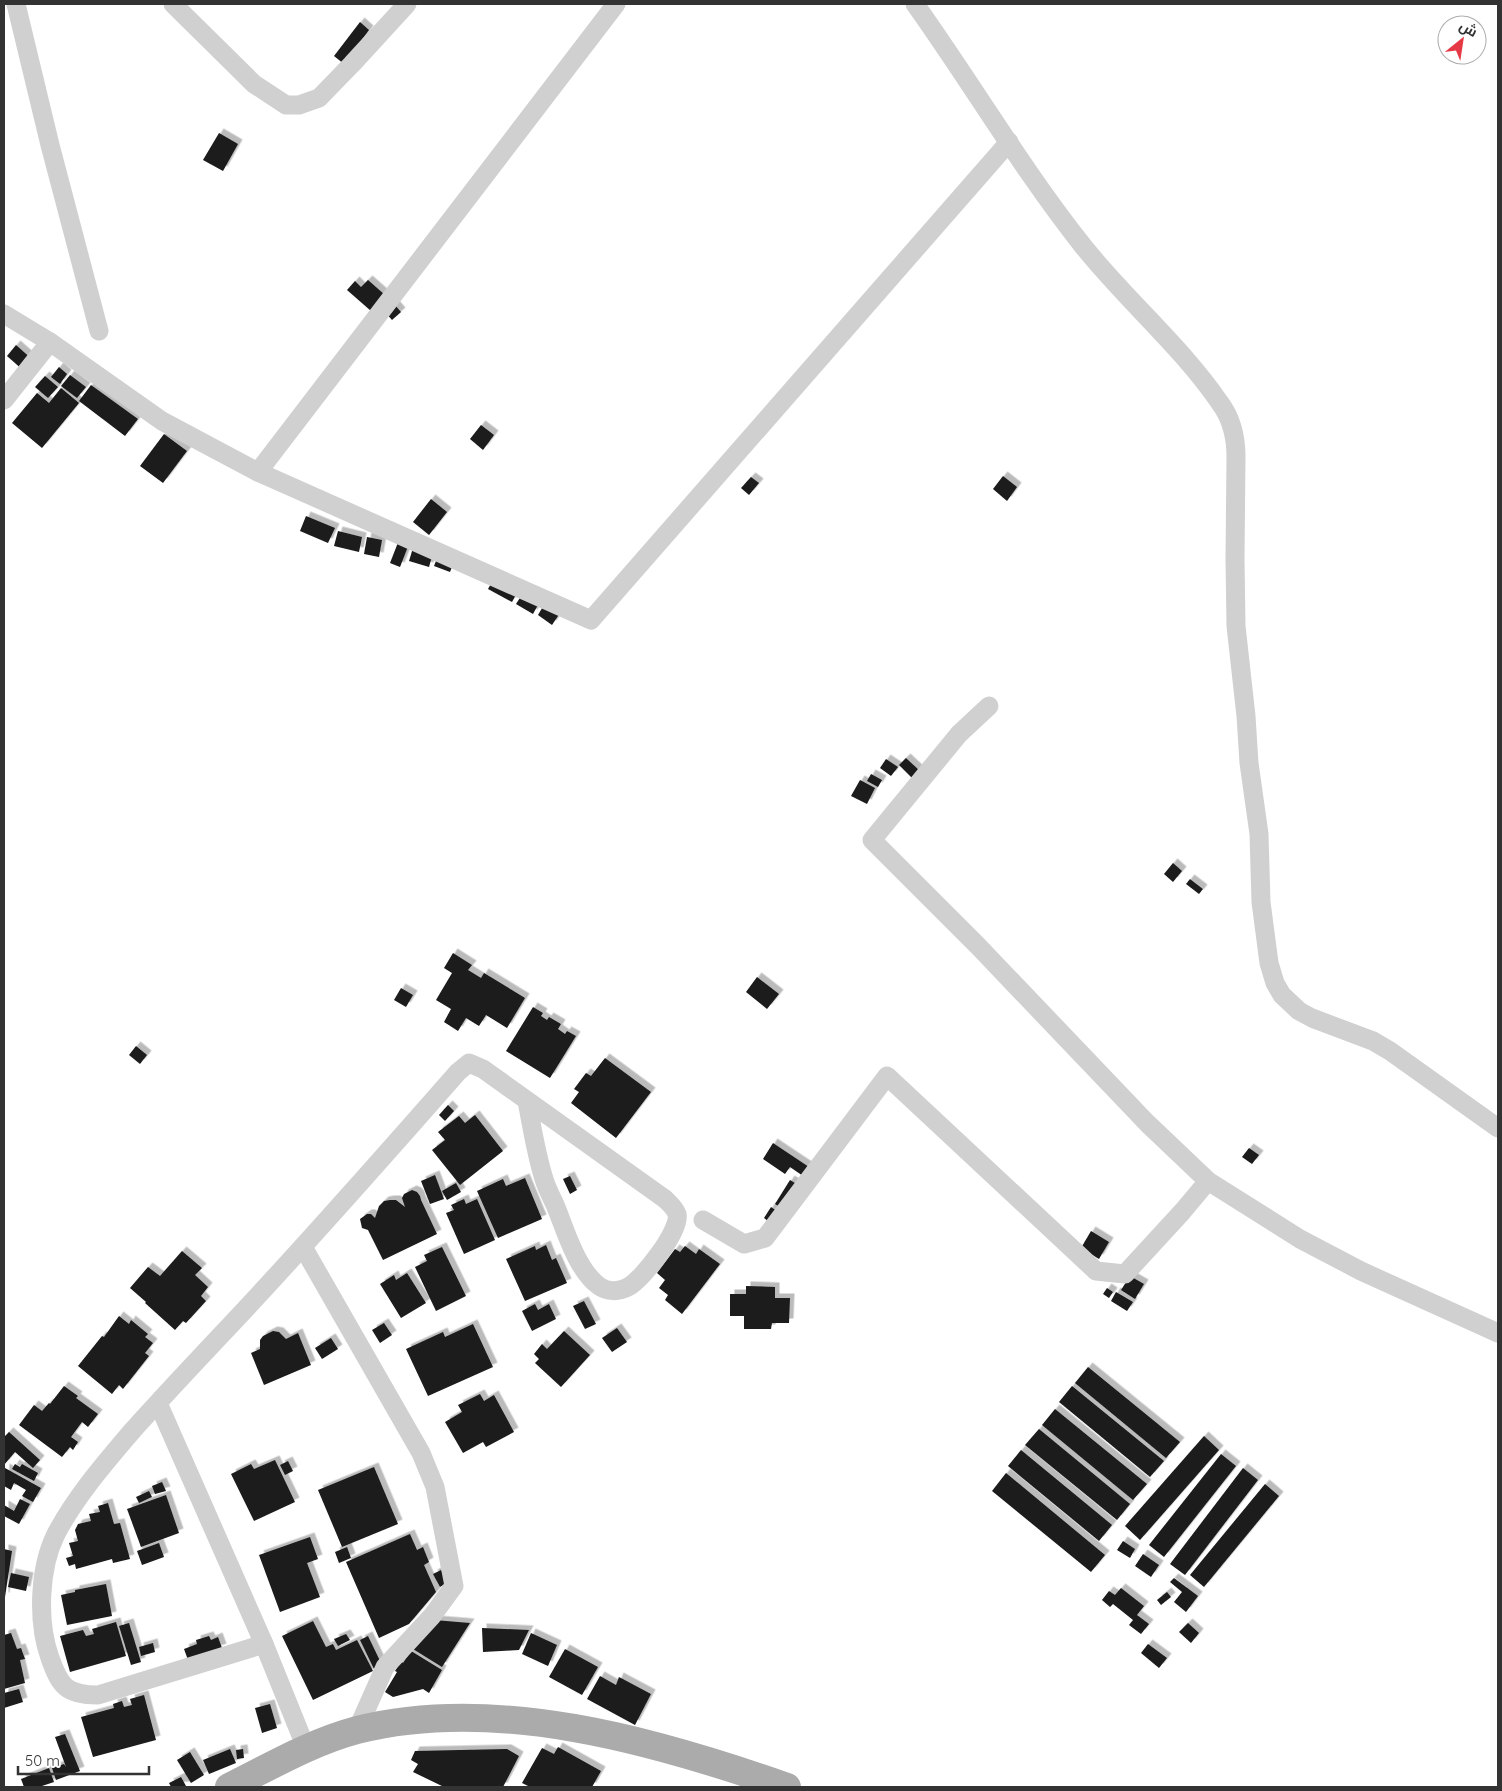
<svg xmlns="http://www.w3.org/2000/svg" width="1502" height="1791" font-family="Quicksand,Cairo,sans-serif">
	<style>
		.building { fill: #1a1a1a; filter: url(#shadow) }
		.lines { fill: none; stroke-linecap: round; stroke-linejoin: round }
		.street { stroke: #d0d0d0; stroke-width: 19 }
		.primary { stroke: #ababab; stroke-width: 28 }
	</style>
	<defs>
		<filter id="shadow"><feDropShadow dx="4.5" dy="-4.5" stdDeviation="0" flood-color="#0004"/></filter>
	</defs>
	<rect width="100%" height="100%" fill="#fff"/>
	<g class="building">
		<path d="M360 22 369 30 344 64 334 56Z"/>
		<path d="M219 133 238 144 223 171 203 160Z"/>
		<path d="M368 280 385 295 371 311 347 290 355 281 361 287Z"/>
		<path d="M394 304 401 312 392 320 385 312Z"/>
		<path d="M16 345 34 361 24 371 7 356Z"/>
		<path d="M59 367 67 374 60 384 51 377Z"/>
		<path d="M70 375 86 387 77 398 61 386Z"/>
		<path d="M45 376 58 387 48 398 35 387Z"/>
		<path d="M91 385 138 419 125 436 79 401Z"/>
		<path d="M61 388 79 403 42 448 12 423 37 393 49 403Z"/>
		<path d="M481 425 494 435 483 450 470 439Z"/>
		<path d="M164 434 187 451 163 483 140 466Z"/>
		<path d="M1003 476 1017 487 1007 501 993 489Z"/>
		<path d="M751 477 759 483 749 495 741 488Z"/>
		<path d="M431 499 447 512 429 535 413 522Z"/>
		<path d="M306 516 335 528 328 543 300 531Z"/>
		<path d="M338 531 362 537 359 552 334 546Z"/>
		<path d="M367 537 382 540 379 557 364 554Z"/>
		<path d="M399 540 409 544 400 567 390 563Z"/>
		<path d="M413 548 433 553 429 567 409 561Z"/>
		<path d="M438 556 454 562 450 572 434 566Z"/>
		<path d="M493 580 517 593 512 602 488 589Z"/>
		<path d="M523 593 539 603 533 614 516 604Z"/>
		<path d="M545 603 560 613 552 625 538 615Z"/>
		<path d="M906 758 922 773 915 781 899 765Z"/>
		<path d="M886 759 898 767 891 776 880 768Z"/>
		<path d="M871 774 882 780 878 787 867 781Z"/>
		<path d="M860 780 875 788 867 804 851 796Z"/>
		<path d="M1173 863 1182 871 1173 882 1164 874Z"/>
		<path d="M1190 879 1203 889 1199 894 1186 884Z"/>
		<path d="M453 953 472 965 468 970 481 978 484 973 525 998 507 1028 486 1015 479 1026 466 1018 458 1031 444 1022 451 1009 436 1000 452 973 444 968Z"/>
		<path d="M757 977 779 994 767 1009 746 992Z"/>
		<path d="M401 988 413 995 406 1007 394 1000Z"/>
		<path d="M533 1007 543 1013 541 1016 547 1020 549 1017 561 1024 558 1029 565 1034 567 1031 576 1036 550 1078 506 1051Z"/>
		<path d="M136 1046 147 1055 140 1064 129 1055Z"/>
		<path d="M605 1058 651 1092 616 1138 571 1103 579 1092 574 1089 586 1073 591 1076Z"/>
		<path d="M448 1105 454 1111 445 1121 439 1115Z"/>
		<path d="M475 1115 503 1151 460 1185 432 1150 445 1140 438 1132 459 1116 465 1123Z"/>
		<path d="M773 1143 809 1167 803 1176 790 1167 785 1174 763 1159Z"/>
		<path d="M1249 1148 1259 1155 1252 1164 1242 1157Z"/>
		<path d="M435 1175 444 1199 430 1204 421 1181Z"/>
		<path d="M570 1176 577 1190 570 1194 563 1179Z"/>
		<path d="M525 1178 542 1219 498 1238 477 1191 503 1179 506 1186Z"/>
		<path d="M790 1180 798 1185 783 1209 775 1204Z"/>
		<path d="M456 1183 461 1192 447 1200 442 1191Z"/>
		<path d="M412 1190 417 1192 420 1196 421 1200 437 1234 383 1260 368 1230 362 1228 360 1219 367 1214H371L375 1218 379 1206 384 1201 390 1200H396L405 1207 402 1198 404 1194Z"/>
		<path d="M464 1199 466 1204 477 1199 495 1240 464 1254 446 1213 454 1210 451 1205Z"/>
		<path d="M771 1207 781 1214 773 1225 764 1218Z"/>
		<path d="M1091 1231 1109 1242 1099 1259 1081 1248Z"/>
		<path d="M546 1245 552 1260 556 1258 567 1283 525 1301 506 1259 535 1246 536 1250Z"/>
		<path d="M685 1246 696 1254 699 1249 720 1264 682 1314 665 1300 668 1295 659 1288 665 1280 657 1273 675 1249 680 1252Z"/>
		<path d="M442 1247 466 1296 436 1311 415 1267 427 1261 424 1255Z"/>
		<path d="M182 1251 202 1268 195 1275 208 1287 201 1296 206 1301 186 1323 183 1321 175 1330 145 1303 146 1302 130 1288 148 1267 160 1276Z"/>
		<path d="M407 1273 426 1303 401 1318 380 1284 394 1275 396 1280Z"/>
		<path d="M1130 1276 1144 1284 1135 1299 1121 1290Z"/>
		<path d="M746 1286 775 1287V1298H790L789 1323H772L771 1329H744V1316H730V1294H746Z"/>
		<path d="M1107 1288 1113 1292 1109 1298 1103 1294Z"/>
		<path d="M1116 1292 1133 1302 1127 1311 1111 1301Z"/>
		<path d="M584 1301 596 1324 585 1329 573 1306Z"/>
		<path d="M535 1304 538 1310 549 1304 556 1319 532 1331 522 1311Z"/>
		<path d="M119 1316 129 1324 131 1320 148 1334 145 1337 153 1343 145 1353 149 1356 123 1389 119 1385 112 1394 78 1366 102 1336 104 1337Z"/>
		<path d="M384 1323 392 1335 380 1343 372 1330Z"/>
		<path d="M473 1324 493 1367 428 1396 406 1349 443 1332 445 1337Z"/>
		<path d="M617 1328 627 1342 612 1352 602 1338Z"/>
		<path d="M273 1331 279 1332 286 1339 298 1333 311 1365 264 1385 251 1353 260 1349V1340L263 1336Z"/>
		<path d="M564 1331 590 1355 561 1387 535 1363 539 1359 534 1354 542 1344 547 1349Z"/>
		<path d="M331 1338 338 1349 322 1359 315 1348Z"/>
		<path d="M1088 1367 1180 1442 1166 1458 1075 1383Z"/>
		<path d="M64 1386 78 1396 76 1398 98 1414 88 1427 82 1422 71 1437 78 1442 73 1450 70 1447 62 1457 19 1425 34 1405 42 1411 49 1403 50 1404Z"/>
		<path d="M1072 1386 1164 1461 1150 1477 1059 1402Z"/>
		<path d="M480 1394 484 1401 494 1395 514 1432 486 1447 483 1442 463 1453 445 1422 462 1412 458 1405Z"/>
		<path d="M1055 1409 1147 1484 1133 1500 1042 1425Z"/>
		<path d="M1039 1429 1130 1504 1117 1520 1025 1445Z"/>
		<path d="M9 1432 40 1460 33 1468 15 1452 4 1465V1437Z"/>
		<path d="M1204 1436 1219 1450 1140 1540 1125 1526Z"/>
		<path d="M1021 1450 1112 1525 1099 1541 1008 1466Z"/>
		<path d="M1221 1454 1236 1466 1164 1557 1149 1545Z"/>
		<path d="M275 1460 295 1502 254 1521 231 1474 251 1464 254 1469Z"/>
		<path d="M288 1461 293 1471 285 1475 280 1465Z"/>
		<path d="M15 1464 20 1467 22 1464 38 1473 34 1481 12 1469Z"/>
		<path d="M374 1467 398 1524 342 1547 318 1490Z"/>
		<path d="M5 1468 41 1488 33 1502 22 1496 26 1490 14 1483 11 1490 4 1486Z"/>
		<path d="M1243 1468 1258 1480 1185 1575 1170 1564Z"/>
		<path d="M1006 1473 1105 1555 1091 1572 992 1491Z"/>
		<path d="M162 1482 166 1491 155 1494 152 1486Z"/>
		<path d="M1265 1484 1279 1496 1204 1587 1190 1575Z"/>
		<path d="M149 1491 152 1497 139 1503 136 1497Z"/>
		<path d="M166 1495 179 1533 141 1547 127 1509Z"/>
		<path d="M20 1499 30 1504 19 1524 4 1516V1505L14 1511Z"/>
		<path d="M108 1503 114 1524 120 1523 130 1559 113 1563 112 1559 76 1569 75 1564 69 1566 66 1558 73 1556 69 1543 78 1541 75 1530 78 1524 91 1521 89 1514 100 1512 98 1506Z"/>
		<path d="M410 1534 417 1550 423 1547 429 1562 424 1565 436 1592 409 1624 379 1638 346 1562Z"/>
		<path d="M310 1537 318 1559 307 1563 320 1597 280 1612 259 1555Z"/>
		<path d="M1123 1541 1135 1549 1130 1558 1117 1550Z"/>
		<path d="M159 1543 164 1557 142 1565 137 1551Z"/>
		<path d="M347 1547 351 1558 339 1563 335 1552Z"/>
		<path d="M4 1549 12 1551 5 1597H4Z"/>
		<path d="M1143 1554 1159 1565 1151 1577 1135 1566Z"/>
		<path d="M441 1570 448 1582 440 1587 433 1574Z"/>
		<path d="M11 1573 29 1577 26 1591 8 1587Z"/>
		<path d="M1174 1578 1198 1596 1186 1612 1174 1602 1182 1592 1170 1582Z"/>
		<path d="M106 1584 112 1616 67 1625 61 1595 75 1592V1590Z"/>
		<path d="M1121 1588 1144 1606 1137 1615 1149 1624 1141 1634 1129 1625 1133 1620 1113 1604 1110 1607 1102 1600 1109 1591 1115 1595Z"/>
		<path d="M1167 1592 1171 1597 1161 1605 1157 1600Z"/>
		<path d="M434 1620 470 1623 442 1667 413 1649Z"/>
		<path d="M313 1621 326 1647 333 1644 336 1650 357 1640 373 1671 313 1700 282 1636Z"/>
		<path d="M116 1622 126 1656 70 1672 60 1636 83 1630 86 1636 94 1634 92 1629Z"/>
		<path d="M129 1623 141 1662 131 1665 119 1626Z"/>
		<path d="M1188 1623 1199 1633 1191 1643 1179 1632Z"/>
		<path d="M482 1628 529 1630 519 1650 483 1652Z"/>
		<path d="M11 1633 17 1649 21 1648 25 1659 20 1660 25 1683 4 1689V1635Z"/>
		<path d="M531 1633 557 1645 548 1666 522 1654Z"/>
		<path d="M346 1634 350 1640 338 1646 334 1639Z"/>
		<path d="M209 1636 211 1640 218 1637 222 1648 188 1660 184 1649 197 1644 196 1640Z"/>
		<path d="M368 1636 382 1665 374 1669 360 1640Z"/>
		<path d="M153 1643 155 1652 141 1656 139 1647Z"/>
		<path d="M1148 1644 1167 1658 1159 1668 1141 1653Z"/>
		<path d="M565 1649 598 1667 582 1695 549 1677Z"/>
		<path d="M411 1651 442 1670 429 1693 423 1689 393 1697 385 1692 397 1672 395 1671 401 1661 403 1663Z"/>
		<path d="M600 1676 616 1685 619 1677 651 1694 635 1725 587 1699Z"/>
		<path d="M19 1689 23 1702 4 1708V1693Z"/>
		<path d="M144 1695 156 1740 93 1757 81 1717 114 1708 113 1704 122 1701 124 1707 132 1705 130 1699Z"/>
		<path d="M270 1704 277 1728 262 1733 255 1708Z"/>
		<path d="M65 1734 80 1771 56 1780 52 1768 64 1764 66 1767 55 1737Z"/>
		<path d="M558 1747 601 1771 592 1787H530L522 1783 542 1748 554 1754Z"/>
		<path d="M230 1749 236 1763 209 1774 203 1760Z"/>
		<path d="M243 1749 244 1758 237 1759 236 1750Z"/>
		<path d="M507 1749 519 1756 503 1787H444L413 1772 418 1764 411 1760 415 1751Z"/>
		<path d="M190 1752 204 1775 191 1783 177 1760Z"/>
		<path d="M49 1768 54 1782 39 1787H24L21 1779Z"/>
		<path d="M181 1777 186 1786 171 1787 169 1783Z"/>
	</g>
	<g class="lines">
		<g class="street">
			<path d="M16 4 50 145 99 331"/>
			<path d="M173 4 254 84 286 105H299L319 98 352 64 407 4"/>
			<path d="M915 4C972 84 1022 169 1083 246 1127 301 1181 346 1220 403 1232 419 1236 437 1236 457L1235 559 1236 626 1246 716 1249 763 1259 834 1261 902 1269 963 1275 983 1282 995 1299 1011 1312 1018 1373 1041 1390 1051 1498 1128"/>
			<path d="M4 314 50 342 162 421 258 472 591 620 1009 142"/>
			<path d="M4 400 50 342"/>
			<path d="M258 472 616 4"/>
			<path d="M989 706 959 734 872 840 978 946 1147 1123 1208 1181 1300 1239 1361 1271 1498 1333"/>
			<path d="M703 1220 744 1244 765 1238 887 1076 1096 1271 1125 1274 1182 1212 1208 1181"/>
			<path d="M303 1247 421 1453 435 1487 454 1586 432 1616 385 1667 357 1730"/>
			<path d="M158 1403 264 1644 306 1748"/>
			<path d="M264 1644 98 1695C66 1695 60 1686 50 1658 37 1622 39 1568 56 1534 76 1496 105 1463 133 1430 167 1392 203 1354 238 1317 313 1237 386 1154 458 1072L469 1063 483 1069 665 1199C669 1203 675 1208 677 1214 681 1230 642 1280 628 1287 619 1292 607 1292 599 1286 577 1270 566 1232 556 1207 552 1198 547 1189 544 1179 536 1154 532 1127 527 1101"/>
		</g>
		<path class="primary" d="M229 1787C271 1766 312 1742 357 1730 496 1695 656 1741 787 1787"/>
	</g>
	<rect width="1502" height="1791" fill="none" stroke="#333333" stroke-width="10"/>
	<g transform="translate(1462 40) rotate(30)"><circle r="24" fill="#ffffff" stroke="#adadad"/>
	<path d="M0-4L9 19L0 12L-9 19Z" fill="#e63946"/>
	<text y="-8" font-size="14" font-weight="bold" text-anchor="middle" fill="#333333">ش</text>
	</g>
	<path d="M18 1766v8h131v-8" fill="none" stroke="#333333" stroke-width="2.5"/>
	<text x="25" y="1766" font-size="15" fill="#333333" stroke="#ffffff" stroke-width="4" paint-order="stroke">50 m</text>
</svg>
